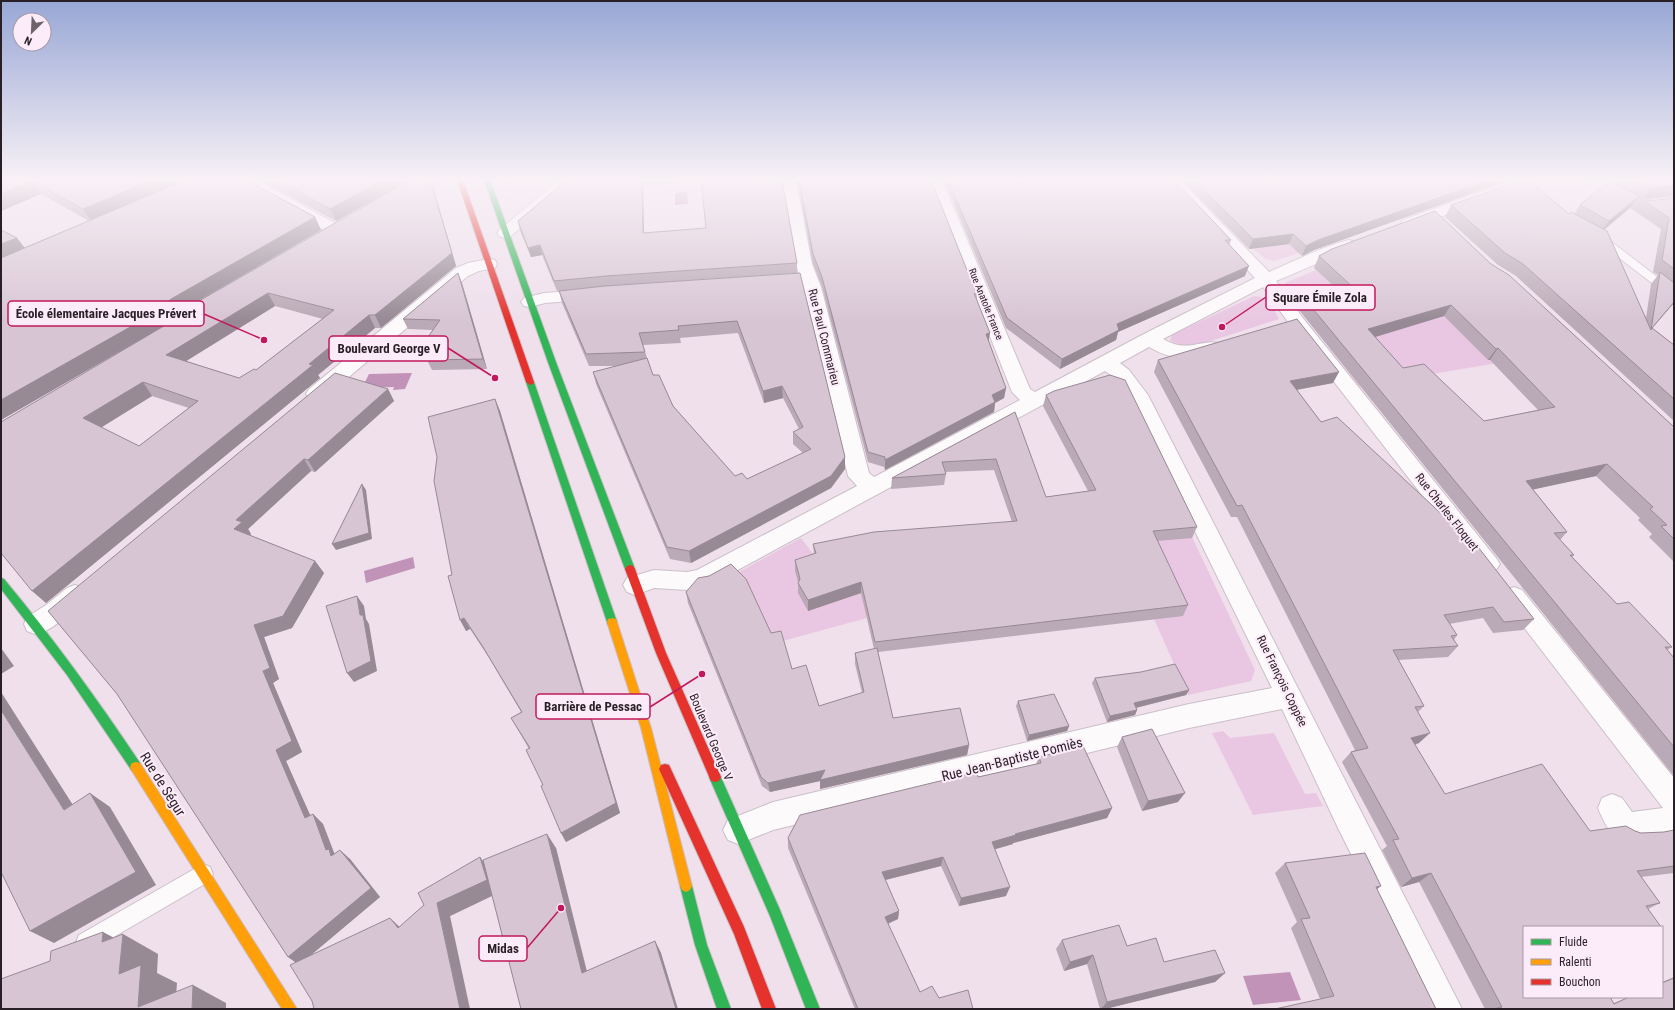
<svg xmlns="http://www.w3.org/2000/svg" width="1675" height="1010" font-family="'Roboto Condensed',sans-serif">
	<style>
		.green { fill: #e9c7e2 }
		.water { fill: #c193b8 }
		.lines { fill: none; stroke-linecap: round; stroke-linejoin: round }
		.lane-casing { stroke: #cbbfc8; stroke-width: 2 }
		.street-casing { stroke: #cbbfc8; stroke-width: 2 }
		.fast-casing { stroke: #cbbfc8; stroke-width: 2 }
		.slow-casing { stroke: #cbbfc8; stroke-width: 2 }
		.jam-casing { stroke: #cbbfc8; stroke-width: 2 }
		.lane { fill: #fdfafc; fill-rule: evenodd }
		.street { fill: #fdfafc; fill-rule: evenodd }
		.fast { fill: #30b455; fill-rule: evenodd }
		.slow { fill: #ff9f0a; fill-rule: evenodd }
		.jam { fill: #e5322d; fill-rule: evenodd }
		.wall { fill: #baa9b6; fill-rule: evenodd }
		.shaded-wall { fill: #978a94 }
		.building { fill: #d8c5d4; stroke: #978a94; fill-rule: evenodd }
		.labels { text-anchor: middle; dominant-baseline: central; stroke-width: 4; stroke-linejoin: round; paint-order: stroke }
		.far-street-label { font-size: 10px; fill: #291f26; stroke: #fcebf8 }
		.street-label { font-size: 12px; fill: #291f26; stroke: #fcebf8 }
		.near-street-label { font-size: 14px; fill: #291f26; stroke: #fcebf8 }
		.leader { fill: none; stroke: #c2185b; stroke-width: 1.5 }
		.callout-dot { fill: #c2185b; stroke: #fcebf8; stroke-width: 1.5 }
		.callout { fill: #fcebf8; stroke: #c2185b; stroke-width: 1.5 }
		.callout-label { font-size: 13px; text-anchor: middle; font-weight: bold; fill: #291f26 }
	</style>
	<rect width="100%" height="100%" fill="#efe0ec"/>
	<g class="green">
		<path d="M1310 241 1316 248 1274 261 1266 259 1253 249Z"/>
		<path d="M1316 270 1351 302 1299 310 1284 291V286L1287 282Z"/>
		<path d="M1254 296C1268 296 1272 307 1279 319L1195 346H1183L1170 341 1172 335Z"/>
		<path d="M1452 311 1504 362 1359 386 1330 349 1423 322Z"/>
		<path d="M1183 518 1255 670 1251 681 1188 695 1154 619 1114 523Z"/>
		<path d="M801 538 814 555 859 589 860 593H862L867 618 772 644 728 578Z"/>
		<path d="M1223 731 1230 738 1274 733 1305 794 1316 793 1323 806 1253 815 1212 733Z"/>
	</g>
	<g class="water">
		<path d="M687 192 688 204 675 205V193Z"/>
		<path d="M412 373 405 389 393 390 394 387 362 388 369 374Z"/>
		<path d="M413 557 415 568 366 583 364 571Z"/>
		<path d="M1290 972 1301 1000 1253 1005 1243 976Z"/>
	</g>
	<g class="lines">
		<g class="lane-casing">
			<g id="lane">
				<path d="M1600 235 1604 236 1674 290V298L1670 297 1596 240 1595 238Z"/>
				<path d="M203 864 210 867 213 874 210 881 93 949 86 952 79 949 76 942 79 935Z"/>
			</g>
		</g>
		<g class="street-casing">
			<g id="street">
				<path d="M238 180H256L342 227 344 230 342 233 336 235 330 233 240 183Z"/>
				<path d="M560 180H576L511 236 505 238 499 236 497 233 499 230Z"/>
				<path d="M782 180H796L812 264 821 287 869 473 874 477 1020 400 1012 392 928 180H942L1030 389 1035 392 1142 335 1255 278 1165 180H1180L1269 272C1295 261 1321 247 1349 240L1355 242 1357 245 1355 248C1328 258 1303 270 1276 281L1302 317 1496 558 1500 564 1496 570 1488 573 1480 570 1290 325 1263 287 1163 339C1175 346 1185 347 1198 344 1206 343 1210 341 1218 343L1220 347 1218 351C1191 358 1174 362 1149 347L1120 363 1129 370 1148 395 1462 1009H1429L1338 828 1282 709 1189 728 773 830 738 844 728 840 723 830 728 820 773 802 1189 704 1272 688 1129 397 1115 378 1105 371 710 585 687 590 654 588 635 595 627 592 623 585 627 578 654 570 687 572 697 570 857 486 848 476 803 287 796 264Z"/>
				<path d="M1515 180H1535L1533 183 1415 226 1409 228 1403 226 1401 223 1403 220Z"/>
				<path d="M1586 180H1604L1643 201 1674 197V207L1641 211 1636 209 1588 183Z"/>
				<path d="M489 259 495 260 497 264 495 268 479 271 468 276 323 399 316 400 309 399 306 394 309 389 456 268 468 263Z"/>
				<path d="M590 290 596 291 599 295 596 299 545 303 530 307 524 306 521 302 524 298 544 293Z"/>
				<path d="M75 585 83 588 87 595C81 606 49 633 37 634 34 634 30 632 27 631L24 624 27 617 46 605 67 588Z"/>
				<path d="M1514 587 1522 590 1674 778V834L1668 836C1655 838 1626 845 1616 837 1609 833 1601 816 1598 808L1602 798 1612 794 1622 798 1632 812 1663 808 1506 604 1502 597 1506 590Z"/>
			</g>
		</g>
		<g class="fast-casing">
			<g id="fast">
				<path d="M484 180H490L557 365 635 569 633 572H627L625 569 549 365Z"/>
				<path d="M530 379 534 382 617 622 616 625 612 626 608 625 607 622 526 382Z"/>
				<path d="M1 578 4 579C53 638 98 700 140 763L142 767 140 771 136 772 132 771 67 675 1 589Z"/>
				<path d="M715 772 719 773 780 910 820 1009H806L770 916 709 777 711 773Z"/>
				<path d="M686 880 690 882 692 886 707 945 731 1009H717L695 945 680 886 682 882Z"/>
			</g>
		</g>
		<g class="slow-casing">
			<g id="slow">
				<path d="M612 618 616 619 617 622 651 728 692 886 690 890 686 892 682 890 680 886 641 728 607 622 608 619Z"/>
				<path d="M136 762 140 763 297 1009H282L132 771 130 767 132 763Z"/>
			</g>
		</g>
		<g class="jam-casing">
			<g id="jam">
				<path d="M457 180H463L534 382 533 384 530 385 526 382Z"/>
				<path d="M630 565 633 566 635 569 666 653 721 777 719 781 715 782 711 781 656 653 625 569 627 566Z"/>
				<path d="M665 764 669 765 744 927 776 1009H762L734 934 659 769 661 765Z"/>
			</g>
		</g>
		<use href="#lane" class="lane"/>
		<use href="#street" class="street"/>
		<use href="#fast" class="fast"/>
		<use href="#slow" class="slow"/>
		<use href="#jam" class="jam"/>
	</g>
	<g class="wall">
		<path d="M1 180H247L315 217 321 230 179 312 164 326 1 420V230L17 238 25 248 89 221 41 194 1 211Z"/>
		<path d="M259 180H431L456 266 381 328H375L318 375 320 378 46 603 1 553 169 323 388 192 336 221ZM275 306 323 319 256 370 239 378 186 361ZM152 396 189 408 139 446 101 427Z"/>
		<path d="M567 180H782L797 263V273L608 286 557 291 542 255 531 257 520 231 518 221ZM701 182 706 228 644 233 643 185Z"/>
		<path d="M797 180H931L977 295V299L988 340 1006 388 1004 398 995 403 994 412 885 470 884 467 868 462 822 287 813 264Z"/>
		<path d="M944 180H1174L1231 240 1229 245 1245 276 1118 332 1116 340 1060 369 1006 328Z"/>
		<path d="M1182 180H1509L1314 250 1302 256 1289 244 1249 249Z"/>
		<path d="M1614 180H1674V196L1645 199 1649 201 1674 198V303L1652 328 1674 345V421L1516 276 1498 265 1445 217 1451 205 1569 214H1574L1580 205 1612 183ZM1630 208 1661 229 1653 272 1658 275 1651 284 1646 318 1604 230Z"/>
		<path d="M1319 256 1491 264 1674 427V562L1649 537 1652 534 1638 520 1640 518 1596 476 1533 489 1567 532 1560 540 1574 555 1572 557 1617 604 1672 647 1667 650 1674 658V776L1299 310 1304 298 1341 293 1314 268ZM1444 316 1488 360H1490L1538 410 1484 421 1403 368 1375 337Z"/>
		<path d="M458 273 462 283 487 369 432 370 427 360 433 347H432L428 337 433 330 408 329 403 319Z"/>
		<path d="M800 273 845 469 831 488 691 563 670 559 596 384 593 372 617 366H589L562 303 559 291ZM738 333 764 403 783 398 799 429 793 432V444L803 453 747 479 735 476 673 406 653 375 647 358 643 345 681 343 680 338Z"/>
		<path d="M1158 360 1333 383 1297 390 1321 422 1534 619 1523 630 1493 633 1483 618 1449 624 1457 635 1454 640 1458 646 1448 657 1398 660 1424 706 1418 712 1419 743 1415 745 1445 794 1590 831H1635L1641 833 1664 832 1674 830V873L1641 877 1660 903 1648 909 1524 927V997L1614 1003 1629 997H1662V982L1674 977V1009H1485L1419 882 1401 887 1382 850 1387 846 1342 762 1351 752 1355 750 1237 517H1231L1154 372Z"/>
		<path d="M388 389 394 401 315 472 311 471 248 529 251 534 250 535 315 561 324 573 292 628 264 637 279 679 273 683 302 752 286 761 310 816 313 814 323 824 334 854 350 859 380 897 310 956 400 927 483 861 556 848 587 971 655 941 661 953 521 1009 492 896 450 916 312 1001 296 962 288 957 117 694 48 611Z"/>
		<path d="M1046 395 1197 527 1192 538 1157 541 1188 605 1183 616 878 652 893 718 969 745 967 755 820 789V781L770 792 762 786 688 603 686 592 771 633 792 669 819 706 862 693 855 664V653L874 649 861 593 808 611 798 593V582L795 571V560L814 554 813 544 1012 522 994 470 945 472 946 474 944 485 891 489 892 478 1015 412 1046 497 1088 491 1043 406Z"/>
		<path d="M495 399 500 411 620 813 566 842 561 833 529 749 511 718 521 712 489 658 470 629 466 631 452 575Z"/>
		<path d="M1095 678 1189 690 1186 695 1136 708 1137 710 1135 715 1107 722 1092 683Z"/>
		<path d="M1018 701 1069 726 1067 731 1027 741 1016 706Z"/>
		<path d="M1122 737 1178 802 1142 811 1117 747Z"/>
		<path d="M1039 757 1112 808 1107 818 1013 843V844L995 849 1006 896 959 906 941 866 885 880 899 911 898 919 888 924 920 992 973 1009H855L788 848V838L978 777 1036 764Z"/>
		<path d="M1285 863 1377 889 1436 1009 1320 999 1291 928 1297 922 1275 873Z"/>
		<path d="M1062 940 1127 946 1164 962 1225 973 1215 982 1105 1009H1100L1087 964 1064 971 1056 949Z"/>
	</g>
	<g class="shaded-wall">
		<path d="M153 180H189L92 222 83 209Z"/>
		<path d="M383 180H410L336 221 330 209Z"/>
		<path d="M430 180H431L456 266 381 328 375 315Z"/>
		<path d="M642 180 643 185 644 243 643 233Z"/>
		<path d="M1489 180H1509L1314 250 1302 256 1306 246 1318 240Z"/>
		<path d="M32 181 41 194 1 211V194Z"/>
		<path d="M1674 185V196L1643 199 1651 188Z"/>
		<path d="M1638 197 1630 208 1601 232 1609 221Z"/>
		<path d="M315 217 321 230 179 312 164 326 1 420V400L171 299Z"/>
		<path d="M1293 234 1289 244 1249 249 1253 239Z"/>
		<path d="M17 238 26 250 1 261V244Z"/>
		<path d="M540 245 542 255 531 257 528 248Z"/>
		<path d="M1249 266 1245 276 1118 332 1116 340 1060 369 1062 359 1117 324Z"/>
		<path d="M458 273 462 283 487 369 483 359Z"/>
		<path d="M268 293 275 306 175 368 166 355Z"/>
		<path d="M1674 302V303L1651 329V328Z"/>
		<path d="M1451 305 1444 316 1362 341 1368 329Z"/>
		<path d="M369 315 375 328 318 375 320 378 46 603 32 591 309 364Z"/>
		<path d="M990 333 988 343 986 334Z"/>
		<path d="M1498 348 1490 360H1488L1496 349Z"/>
		<path d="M1339 372 1333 383 1284 392 1290 381Z"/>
		<path d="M143 382 152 396 94 432 83 418Z"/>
		<path d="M782 386 783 398 764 403 763 391Z"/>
		<path d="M1006 388 1004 398 995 403 994 412 885 470V460L992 395Z"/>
		<path d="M388 389 394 401 315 472 308 460Z"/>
		<path d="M495 399 500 411 620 813 566 842 561 833Z"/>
		<path d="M845 457V469L831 488 691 563 689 551Z"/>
		<path d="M304 459 311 471 248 529 251 534 244 541 234 529 236 520Z"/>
		<path d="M1607 464 1596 476 1517 493 1526 481Z"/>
		<path d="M362 484 366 490 372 539 336 550 332 544Z"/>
		<path d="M315 561 324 573 292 628 264 637 279 679 273 683 302 752 286 761 316 828 305 818 276 750 263 671 254 625Z"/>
		<path d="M861 582V593L808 611V600Z"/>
		<path d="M357 596 364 606 366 619 369 624 377 671 354 682 347 673 360 615Z"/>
		<path d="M464 618 470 629 466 631 460 620Z"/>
		<path d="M1 648 14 666 1 674Z"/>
		<path d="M1189 690 1186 695 1131 709 1134 703Z"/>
		<path d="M1 692 85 824 64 810 1 710Z"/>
		<path d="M1137 710 1135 715 1107 722 1110 716Z"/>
		<path d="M1069 726 1067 731 1027 741 1029 735Z"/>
		<path d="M1430 733 1419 743 1401 748 1411 738Z"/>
		<path d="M969 745 967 755 820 789V781L770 792 768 783 825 770Z"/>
		<path d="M90 793 110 807 156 885 54 943 30 931Z"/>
		<path d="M1185 793 1178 802 1142 811 1148 801Z"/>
		<path d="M1112 808 1107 818 1013 843V844L989 851 992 842 1015 834Z"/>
		<path d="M313 814 323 824 335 855 331 856 326 850Z"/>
		<path d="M547 834 556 848 590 985 582 973Z"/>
		<path d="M340 850 350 859 380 897 299 965 288 957Z"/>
		<path d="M480 857 490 871 498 893 450 916 470 1009H460L437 903Z"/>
		<path d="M943 857 941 866 881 881 882 872Z"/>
		<path d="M1431 873 1419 882 1401 887 1412 878Z"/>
		<path d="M1381 886 1370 895 1376 887Z"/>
		<path d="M1010 887 1006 896 959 906 961 898Z"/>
		<path d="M899 911 898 919 884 925 885 917Z"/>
		<path d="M390 918 404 931 398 928Z"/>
		<path d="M103 932 122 942 123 934 158 954 157 973 177 983 175 1009 138 1007 119 974 102 942Z"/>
		<path d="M655 941 661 953 678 1009H676Z"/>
		<path d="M1093 955 1087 964 1064 971 1070 962Z"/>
		<path d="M1225 973 1215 982 1105 1009H1101L1107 1002Z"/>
		<path d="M193 985 226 1003V1009H192Z"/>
	</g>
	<g class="building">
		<path d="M1 180H153L83 209 32 181 1 194Z"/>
		<path d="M185 180H247L315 217 171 299 155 313 1 400V258Z"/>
		<path d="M276 180H383L330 209Z"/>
		<path d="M410 180H430L452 253 375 315H369L309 364 313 365 32 591 1 553V422L169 323 185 309ZM268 293 334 310 256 370 254 369 239 378 166 355ZM143 382 198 401 139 446 83 418Z"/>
		<path d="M567 180H642L643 233 706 228 701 180H782L797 263 606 276 554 281 540 245 528 248 518 221Z"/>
		<path d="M799 180H931L977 295 974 293 990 333 986 334 1006 388 992 395 995 402 885 460V457L868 452 822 277 813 254Z"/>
		<path d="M948 180H1174L1231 240H1225L1249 266 1117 324 1119 330 1062 359 1007 318Z"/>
		<path d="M1194 180H1489L1318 240 1306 246 1293 234 1253 239Z"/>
		<path d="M1522 180H1528L1569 214 1571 212 1607 231 1651 330 1660 272 1674 283V302L1652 328 1674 345V399L1523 264 1505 253 1451 205Z"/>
		<path d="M1635 180H1674V185L1651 188Z"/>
		<path d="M1609 181 1649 201 1674 198V269L1662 260 1669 218 1638 197 1609 221 1580 205Z"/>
		<path d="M1435 211 1491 264 1509 275 1674 427V539L1661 526 1667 525 1650 509 1653 507 1607 464 1526 481 1567 532 1554 533 1574 555H1570L1617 604 1629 602 1672 647H1665L1674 658V747L1304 298 1357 291 1319 256 1332 249ZM1451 305 1496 349 1498 348 1555 407 1484 421 1424 364 1403 368 1368 329Z"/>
		<path d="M1 230 17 238 1 244Z"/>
		<path d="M458 273 483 359 427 360 438 337H428L440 320 403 319Z"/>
		<path d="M800 273 845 457 831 476 689 551 667 547 593 372 647 358 653 375H659L673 406 735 476 742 473 747 479 811 449 793 432 803 427 782 386 763 391 737 321 678 326 679 330 639 333 645 352 586 354 559 291 605 286Z"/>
		<path d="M1297 319 1339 372 1290 381 1321 422 1337 417 1474 544 1475 543 1534 619 1504 622 1493 607 1444 615 1457 635 1451 636 1458 646 1393 650 1424 706 1415 707 1430 733 1411 738 1445 794 1542 764 1590 831 1626 826 1635 831 1641 833 1664 832 1674 830V866L1637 871 1660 903 1646 906 1661 927H1524V997H1610L1614 1004 1629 997H1662V983L1674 978V1009H1494L1502 1007 1431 873 1412 878 1393 840 1399 839 1351 752 1368 748 1242 505 1237 506 1158 360Z"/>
		<path d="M335 373 388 389 308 460 304 459 236 520 242 522 234 529 315 561 283 616 254 625 270 668 263 671 292 741 276 750 305 818 313 814 326 850 329 849 331 856 340 850 371 888 288 957 117 694 48 611Z"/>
		<path d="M1110 375 1125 380 1197 527 1153 531 1188 605 875 642 861 582 808 600 798 583 800 579 795 560 816 553 813 544 874 532 1017 521 996 459 942 462 946 474 892 478 1015 412 1046 497 1096 490 1046 395 1054 391Z"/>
		<path d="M495 399 616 803 561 833 541 786 543 785 526 750 530 748 511 718 522 712 483 647 464 618 460 620 448 576 452 575 434 481 437 457 428 417Z"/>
		<path d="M362 484 369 533 332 544Z"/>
		<path d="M731 564 746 579 771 633 781 631 792 669 806 665 819 706 864 692 855 653 877 648 893 718 960 708 969 745 820 780 825 770 768 783 761 777 686 592 698 578 709 576Z"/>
		<path d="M357 596 360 615H363L371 661 347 673 326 606Z"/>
		<path d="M1175 664 1189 690 1134 703 1137 710 1110 716 1095 678 1141 672Z"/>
		<path d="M1054 694 1069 726 1029 735 1018 701Z"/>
		<path d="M1 710 64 810 90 793 136 872 30 931 1 872Z"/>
		<path d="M1152 729 1185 793 1148 801 1122 737Z"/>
		<path d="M1083 746 1112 808 1015 834 1016 835 992 842 1010 887 961 898 943 857 882 872 899 911 885 917 920 992 932 986 939 998 968 990 973 1009H858L788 838 800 815 977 772 978 777 1041 763 1039 757Z"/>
		<path d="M547 834 582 973 655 941 676 1009H521L483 860Z"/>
		<path d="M1365 853 1381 886 1376 887 1436 1009H1275L1334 996 1301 919 1310 918 1285 863Z"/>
		<path d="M480 857 487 880 437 903 460 1009H314L312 1001 290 965 390 918 398 928 424 905 418 893Z"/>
		<path d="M1119 925 1127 946 1156 938 1164 962 1215 950 1225 973 1107 1002 1093 955 1070 962 1062 940Z"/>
		<path d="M103 932 102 942 123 934 119 974 141 965 138 1007 193 985 192 1009H1V979L50 961 51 951Z"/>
	</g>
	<linearGradient id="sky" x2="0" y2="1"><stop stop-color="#98a7d5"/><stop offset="0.56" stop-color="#f8f1f6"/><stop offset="1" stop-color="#f8f1f6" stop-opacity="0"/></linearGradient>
	<rect width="1675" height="321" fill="url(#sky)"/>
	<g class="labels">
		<g class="far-street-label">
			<text transform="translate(986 304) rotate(68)">Rue Anatole France</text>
		</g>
		<g class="street-label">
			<text transform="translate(824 337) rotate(76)">Rue Paul Commarieu</text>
			<text transform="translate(1447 512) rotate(52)">Rue Charles Floquet</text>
			<text transform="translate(1282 681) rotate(64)">Rue François Coppée</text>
			<text transform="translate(711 737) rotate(67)">Boulevard George V</text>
		</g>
		<g class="near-street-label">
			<text transform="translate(1012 759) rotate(-14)">Rue Jean-Baptiste Pomiès</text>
			<text transform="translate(163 784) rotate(58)">Rue de Ségur</text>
		</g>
	</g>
	<path class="leader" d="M1222 327L1266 297M264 340L204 314M495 378L448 348M702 674L650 707M561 908L527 948"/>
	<g class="callout-dot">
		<circle cx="1222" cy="327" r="4"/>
		<circle cx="264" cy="340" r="4"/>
		<circle cx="495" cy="378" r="4"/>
		<circle cx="702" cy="674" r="4"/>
		<circle cx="561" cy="908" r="4"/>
	</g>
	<g class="callout">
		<rect x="1266" y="285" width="109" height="25" rx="4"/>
		<rect x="8" y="301" width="196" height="25" rx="4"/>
		<rect x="329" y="336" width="119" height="25" rx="4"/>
		<rect x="536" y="694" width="114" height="25" rx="4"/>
		<rect x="479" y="936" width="48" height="25" rx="4"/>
	</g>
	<g class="callout-label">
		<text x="1320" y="302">Square Émile Zola</text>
		<text x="106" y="318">École élementaire Jacques Prévert</text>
		<text x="389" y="353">Boulevard George V</text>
		<text x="593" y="711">Barrière de Pessac</text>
		<text x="503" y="953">Midas</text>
	</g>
	<rect width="1675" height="1010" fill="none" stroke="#291f26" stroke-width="4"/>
	<rect x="1523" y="926" width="140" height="72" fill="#fcebf8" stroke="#a899a4"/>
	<rect x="1531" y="939" width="20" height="6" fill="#30b455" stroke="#a899a4"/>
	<text x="1559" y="946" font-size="12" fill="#291f26">Fluide</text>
	<rect x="1531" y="959" width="20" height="6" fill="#ff9f0a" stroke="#a899a4"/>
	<text x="1559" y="966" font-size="12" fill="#291f26">Ralenti</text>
	<rect x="1531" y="979" width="20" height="6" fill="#e5322d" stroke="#a899a4"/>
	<text x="1559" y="986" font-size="12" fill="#291f26">Bouchon</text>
	<g transform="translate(32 32) rotate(204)"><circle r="19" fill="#fcebf8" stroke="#a899a4"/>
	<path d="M0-3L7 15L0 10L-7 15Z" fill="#6e636b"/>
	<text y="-6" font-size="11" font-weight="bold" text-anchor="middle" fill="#291f26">N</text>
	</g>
</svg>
